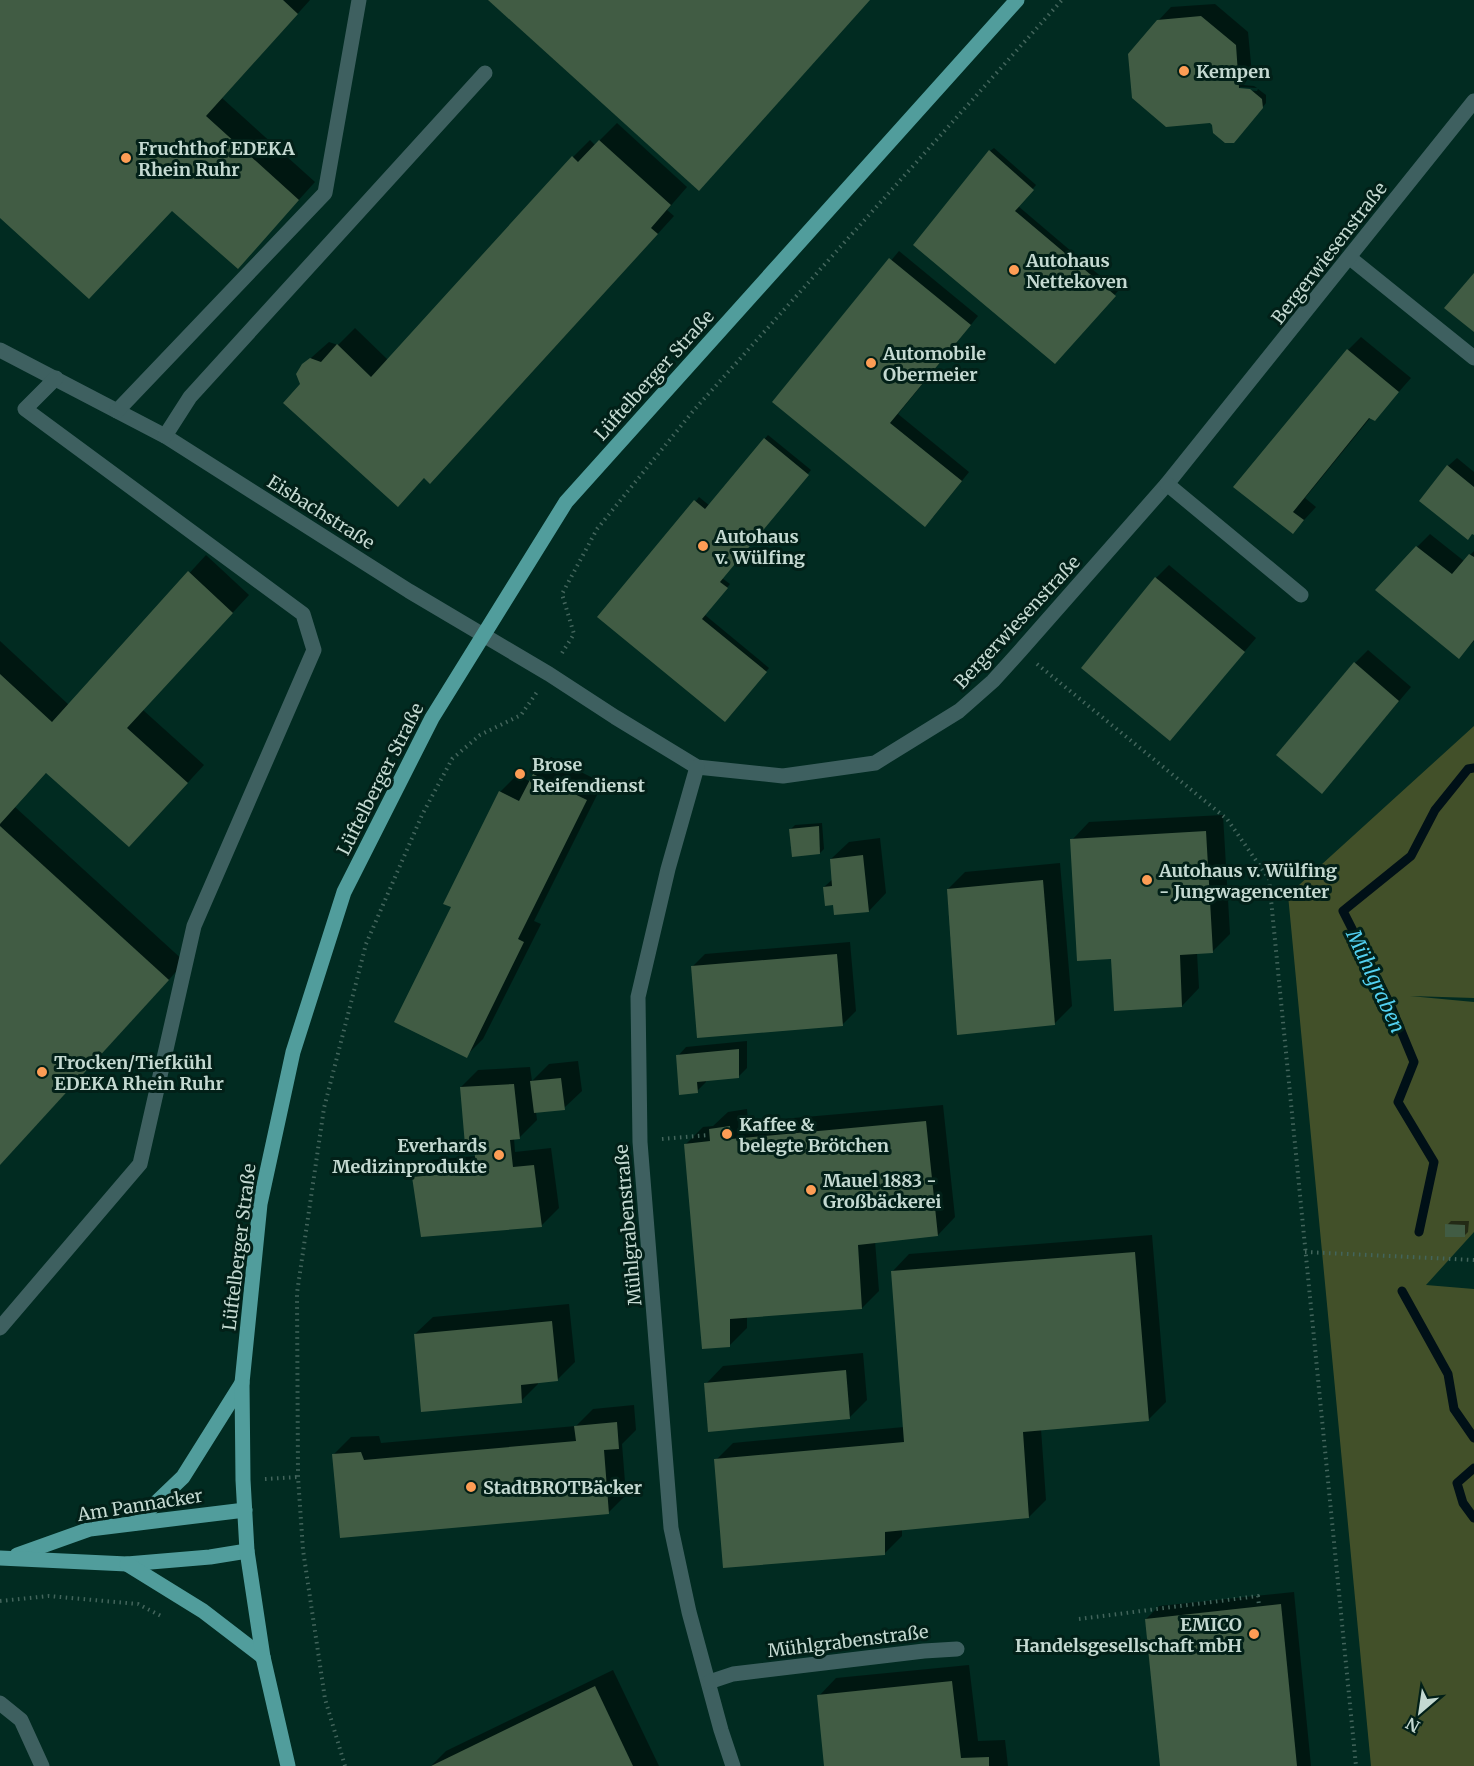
<svg xmlns="http://www.w3.org/2000/svg" width="1474" height="1766" font-family="Merriweather,serif">
	<style>
		.green { fill: #425029 }
		.shadow { fill: #0007 }
		.lines { fill: none; stroke-linecap: round; stroke-linejoin: round }
		.stream { stroke: #001017; stroke-width: 9 }
		.building { fill: #415c44 }
		.path { stroke: #43655c; stroke-width: 4; stroke-dasharray: 1.5 4.5; stroke-linecap: butt }
		.minor { stroke: #3e6060; stroke-width: 15 }
		.major { stroke: #519d9c; stroke-width: 15 }
		.poi-dot { fill: #fd9d55; stroke: #022018; stroke-width: 2 }
		.labels { text-anchor: middle; dominant-baseline: central; stroke-width: 6; stroke-linejoin: round; paint-order: stroke }
		.poi-label { font-size: 18px; font-weight: bold; fill: #c4d9d1; stroke: #022018; text-anchor: start }
		.street-label { font-size: 18px; fill: #c4d9d1; stroke: #022018 }
		.water-label { font-size: 20px; font-style: italic; fill: #53d1f1; stroke: #022018 }
	</style>
	<rect width="100%" height="100%" fill="#012b21"/>
	<path class="green" d="M1474 726V998L1410 996 1474 1002V1232L1426 1285 1474 1289V1766H1371L1288 895Z"/>
	<g class="shadow">
		<path d="M0 0H310L222 98 315 182 238 267 173 210 0 216Z"/>
		<path d="M1215 4 1248 32 1252 74 1243 85 1254 86 1257 88 1240 87V90L1257 91 1258 89 1266 95V103L1238 137 1214 124 1158 21 1171 7Z"/>
		<path d="M617 123 687 187 667 210 674 216 448 464 425 477 398 505 302 385 303 365 329 342 338 345 355 328 388 360 573 157 590 140 595 145Z"/>
		<path d="M994 148 1036 185 1018 206 1118 291 1055 362 990 151Z"/>
		<path d="M899 251 978 316 898 414 969 472 933 517 774 402Z"/>
		<path d="M1361 337 1411 378 1375 419 1371 417 1305 498 1316 507 1293 532 1236 486 1348 350Z"/>
		<path d="M768 435 811 470 722 578 730 584 705 615 769 668 729 717 599 617 696 501 699 497 710 506Z"/>
		<path d="M1457 458 1474 472V533L1448 466Z"/>
		<path d="M1430 534 1464 561 1474 551V641L1459 657 1417 547Z"/>
		<path d="M206 555 249 595 143 710 204 765 146 828 47 772 15 807 185 962 0 1164V641L69 705Z"/>
		<path d="M1169 565 1256 638 1170 739 1083 668 1156 578Z"/>
		<path d="M1368 650 1411 687 1322 792 1355 663Z"/>
		<path d="M551 757 603 783 534 921 541 924 483 1039 466 1056 453 907 500 792 517 775 531 782 534 774Z"/>
		<path d="M1223 815 1230 934 1212 952 1197 953 1199 988 1182 1006 1113 958 1072 840 1089 822Z"/>
		<path d="M822 823 824 849 820 853 791 829 795 825Z"/>
		<path d="M880 838 886 893 869 911 834 904 824 887 833 879 831 859 849 842Z"/>
		<path d="M1060 863 1072 1006 1054 1024 948 889 965 872Z"/>
		<path d="M850 942 856 1011 843 1024 692 967 705 954Z"/>
		<path d="M747 1041V1068L738 1077 706 1080V1082L697 1091 678 1056 686 1047Z"/>
		<path d="M578 1061 582 1091 564 1108 536 1112 537 1120 519 1138H514L515 1152 551 1148 559 1208 542 1225 422 1235 414 1178 431 1160 476 1156 475 1142 461 1087 478 1070 530 1067 532 1081 549 1064Z"/>
		<path d="M943 1105 955 1217 938 1235 875 1241 879 1291 862 1308 747 1316V1328L730 1345 686 1144 703 1127 713 1126 728 1112 747 1109 748 1122Z"/>
		<path d="M1451 1221H1469L1468 1232 1464 1236 1447 1225Z"/>
		<path d="M1152 1235 1166 1402 1149 1419 1041 1429 1046 1500 1029 1517 902 1529V1536L885 1553 716 1460 733 1443 904 1427 892 1272 909 1254Z"/>
		<path d="M569 1304 575 1362 557 1380 538 1382V1384L521 1401 415 1334 433 1317Z"/>
		<path d="M863 1353 867 1400 850 1417 706 1384 723 1366Z"/>
		<path d="M634 1405 636 1430 622 1444 626 1495 609 1512 334 1454 351 1437 379 1436 381 1443 576 1426 593 1409Z"/>
		<path d="M1294 1592 1311 1766H1161L1146 1619 1159 1606Z"/>
		<path d="M969 1665 978 1741 1005 1740 1008 1766H826L819 1696 836 1678Z"/>
		<path d="M613 1670 659 1766H431L446 1751Z"/>
	</g>
	<g class="lines">
		<g class="stream">
			<path d="M1419 1232 1434 1162 1398 1102 1414 1062 1390 1004 1343 911 1411 856 1435 810 1468 769 1474 768"/>
			<path d="M1402 1291 1448 1374 1454 1409 1474 1438"/>
			<path d="M1474 1468 1457 1483 1463 1503 1474 1518"/>
		</g>
	</g>
	<g class="building">
		<path d="M0 0H283L298 14 206 116 299 200 238 269 172 211 89 299 0 218Z"/>
		<path d="M488 0H870L699 191Z"/>
		<path d="M1201 16 1236 45 1239 88 1250 89 1262 99 1263 108 1234 143H1225L1213 133 1212 125 1210 123 1166 127 1132 98 1128 54 1157 20Z"/>
		<path d="M599 140 671 205 651 228 658 234 430 484 424 478 398 507 283 403 300 384 296 374 302 364 310 358 321 362 337 344 371 377 572 156 578 162Z"/>
		<path d="M989 150 1034 190 1015 211 1116 296 1055 364 913 245Z"/>
		<path d="M889 258 971 325 890 423 962 481 925 527 772 402Z"/>
		<path d="M1474 273V332L1444 308Z"/>
		<path d="M1347 349 1399 392 1375 421 1369 418 1293 512 1304 520 1293 534 1233 487Z"/>
		<path d="M764 438 809 475 720 582 728 588 702 619 767 672 725 722 597 617 694 500 705 509Z"/>
		<path d="M1447 465 1474 487V535L1472 534 1468 540 1419 501Z"/>
		<path d="M1416 546 1452 574 1469 554 1474 557V640L1459 659 1375 590Z"/>
		<path d="M188 571 233 613 127 728 188 783 129 847 46 773 0 824V674L52 722Z"/>
		<path d="M1155 577 1245 652 1170 741 1081 668Z"/>
		<path d="M1354 662 1399 701 1322 794 1276 755Z"/>
		<path d="M533 774 587 800 518 939 524 942 467 1058 394 1022 451 907 443 904 499 791 519 801Z"/>
		<path d="M0 826 169 980 0 1165Z"/>
		<path d="M819 826 820 854 792 857 789 829Z"/>
		<path d="M1206 831 1213 953 1180 955 1182 1007 1114 1011 1111 959 1077 961 1070 839Z"/>
		<path d="M863 855 869 912 834 915 833 905 825 906 823 887 832 886 830 859Z"/>
		<path d="M1043 880 1055 1025 957 1035 947 889Z"/>
		<path d="M837 954 843 1026 697 1038 691 966Z"/>
		<path d="M739 1049V1078L697 1082 698 1093 679 1095 676 1055Z"/>
		<path d="M561 1078 565 1110 534 1113 530 1081Z"/>
		<path d="M514 1084 520 1139 510 1140 513 1167 534 1165 542 1227 421 1237 412 1177 476 1171 474 1144 465 1145 460 1087Z"/>
		<path d="M926 1121 938 1236 858 1245 862 1309 730 1319V1347L702 1349 684 1144 710 1141 709 1129 730 1126 731 1139Z"/>
		<path d="M1445 1224 1465 1225V1237H1445Z"/>
		<path d="M1135 1252 1149 1421 1023 1432 1029 1518 885 1532V1555L723 1568 714 1459 904 1442 891 1271Z"/>
		<path d="M552 1321 558 1381 521 1385 522 1403 421 1412 414 1334Z"/>
		<path d="M846 1370 850 1419 708 1432 704 1383Z"/>
		<path d="M617 1422 619 1449 604 1450 609 1514 340 1538 332 1454 361 1452 364 1460 576 1441 574 1426Z"/>
		<path d="M1281 1604 1297 1766H1160L1145 1619Z"/>
		<path d="M952 1681 961 1758 989 1757V1766H824L817 1695Z"/>
		<path d="M595 1686 633 1766H431Z"/>
	</g>
	<g class="lines">
		<g class="path">
			<path d="M562 653 574 634 562 594 597 529 694 410 1062 0"/>
			<path d="M1037 664 1227 819 1269 879 1356 1766"/>
			<path d="M662 1139 709 1135"/>
			<path d="M1305 1252 1474 1260"/>
			<path d="M265 1479 298 1477"/>
			<path d="M0 1601 49 1596 138 1604 161 1616"/>
			<path d="M1079 1619 1258 1596 1259 1606"/>
			<path d="M345 1766 325 1699 303 1550 298 1477 297 1293 324 1108 366 944 422 815 452 759 480 735 521 715 537 692"/>
		</g>
		<g class="minor">
			<path d="M1350 258 1474 358"/>
			<path d="M0 350 165 436 409 591 549 674 615 717 697 767 783 776 875 763 959 711 993 681 1021 650 1167 484 1474 101"/>
			<path d="M117 411 325 193 359 0"/>
			<path d="M165 436 190 397 485 73"/>
			<path d="M1167 484 1301 595"/>
			<path d="M697 767 668 869 638 997 640 1142 671 1528 689 1612 721 1730 733 1766"/>
			<path d="M0 1328 140 1164 194 926 314 650 303 614 25 409 56 378"/>
			<path d="M709 1682 733 1674 924 1651 957 1649"/>
			<path d="M0 1703 21 1720 42 1766"/>
		</g>
		<g class="major">
			<path d="M135 1523 183 1477 242 1383"/>
			<path d="M17 1555 90 1529 245 1510"/>
			<path d="M0 1558 127 1564 210 1557 247 1551"/>
			<path d="M127 1564 203 1611 263 1657"/>
			<path d="M288 1766 263 1657 247 1551 243 1480 242 1383 260 1204 293 1052 344 892 432 718 566 502 1017 0"/>
		</g>
	</g>
	<g class="poi-dot">
		<circle cx="1184" cy="71" r="6"/>
		<circle cx="126" cy="158" r="6"/>
		<circle cx="1014" cy="270" r="6"/>
		<circle cx="871" cy="363" r="6"/>
		<circle cx="703" cy="546" r="6"/>
		<circle cx="520" cy="774" r="6"/>
		<circle cx="1147" cy="880" r="6"/>
		<circle cx="42" cy="1072" r="6"/>
		<circle cx="727" cy="1134" r="6"/>
		<circle cx="499" cy="1155" r="6"/>
		<circle cx="811" cy="1190" r="6"/>
		<circle cx="471" cy="1487" r="6"/>
		<circle cx="1254" cy="1634" r="6"/>
	</g>
	<g class="labels">
		<g class="poi-label">
			<text x="1196" y="71">Kempen</text>
			<text x="138" y="148">Fruchthof EDEKA<tspan x="138" dy="21">Rhein Ruhr</tspan></text>
			<text x="1026" y="260">Autohaus<tspan x="1026" dy="21">Nettekoven</tspan></text>
			<text x="883" y="353">Automobile<tspan x="883" dy="21">Obermeier</tspan></text>
			<text x="715" y="536">Autohaus<tspan x="715" dy="21">v. Wülfing</tspan></text>
			<text x="532" y="764">Brose<tspan x="532" dy="21">Reifendienst</tspan></text>
			<text x="1159" y="870">Autohaus v. Wülfing<tspan x="1159" dy="21">- Jungwagencenter</tspan></text>
			<text x="54" y="1062">Trocken/Tiefkühl<tspan x="54" dy="21">EDEKA Rhein Ruhr</tspan></text>
			<text x="739" y="1124">Kaffee &amp;<tspan x="739" dy="21">belegte Brötchen</tspan></text>
			<text x="487" y="1145" text-anchor="end">Everhards<tspan x="487" dy="21">Medizinprodukte</tspan></text>
			<text x="823" y="1180">Mauel 1883 -<tspan x="823" dy="21">Großbäckerei</tspan></text>
			<text x="483" y="1487">StadtBROTBäcker</text>
			<text x="1242" y="1624" text-anchor="end">EMICO<tspan x="1242" dy="21">Handelsgesellschaft mbH</tspan></text>
		</g>
		<g class="street-label">
			<text transform="translate(1329 253) rotate(-52)">Bergerwiesenstraße</text>
			<text transform="translate(654 375) rotate(-48)">Lüftelberger Straße</text>
			<text transform="translate(321 512) rotate(32)">Eisbachstraße</text>
			<text transform="translate(1017 622) rotate(-47)">Bergerwiesenstraße</text>
			<text transform="translate(380 779) rotate(-63)">Lüftelberger Straße</text>
			<text transform="translate(628 1225) rotate(-95)">Mühlgrabenstraße</text>
			<text transform="translate(239 1247) rotate(-83)">Lüftelberger Straße</text>
			<text transform="translate(140 1505) rotate(-9)">Am Pannacker</text>
			<text transform="translate(848 1641) rotate(-7)">Mühlgrabenstraße</text>
		</g>
		<g class="water-label">
			<text transform="translate(1376 981) rotate(65)">Mühlgraben</text>
		</g>
	</g>
	<g transform="translate(1420 1712) rotate(209)" stroke="#022018" stroke-width="4.5" paint-order="stroke">
	<path d="M0-4.5L10 22L0 15L-10 22Z" fill="#c4d9d1"/>
	<text y="-9" font-size="16" font-weight="bold" text-anchor="middle" fill="#c4d9d1">N</text>
	</g>
</svg>
